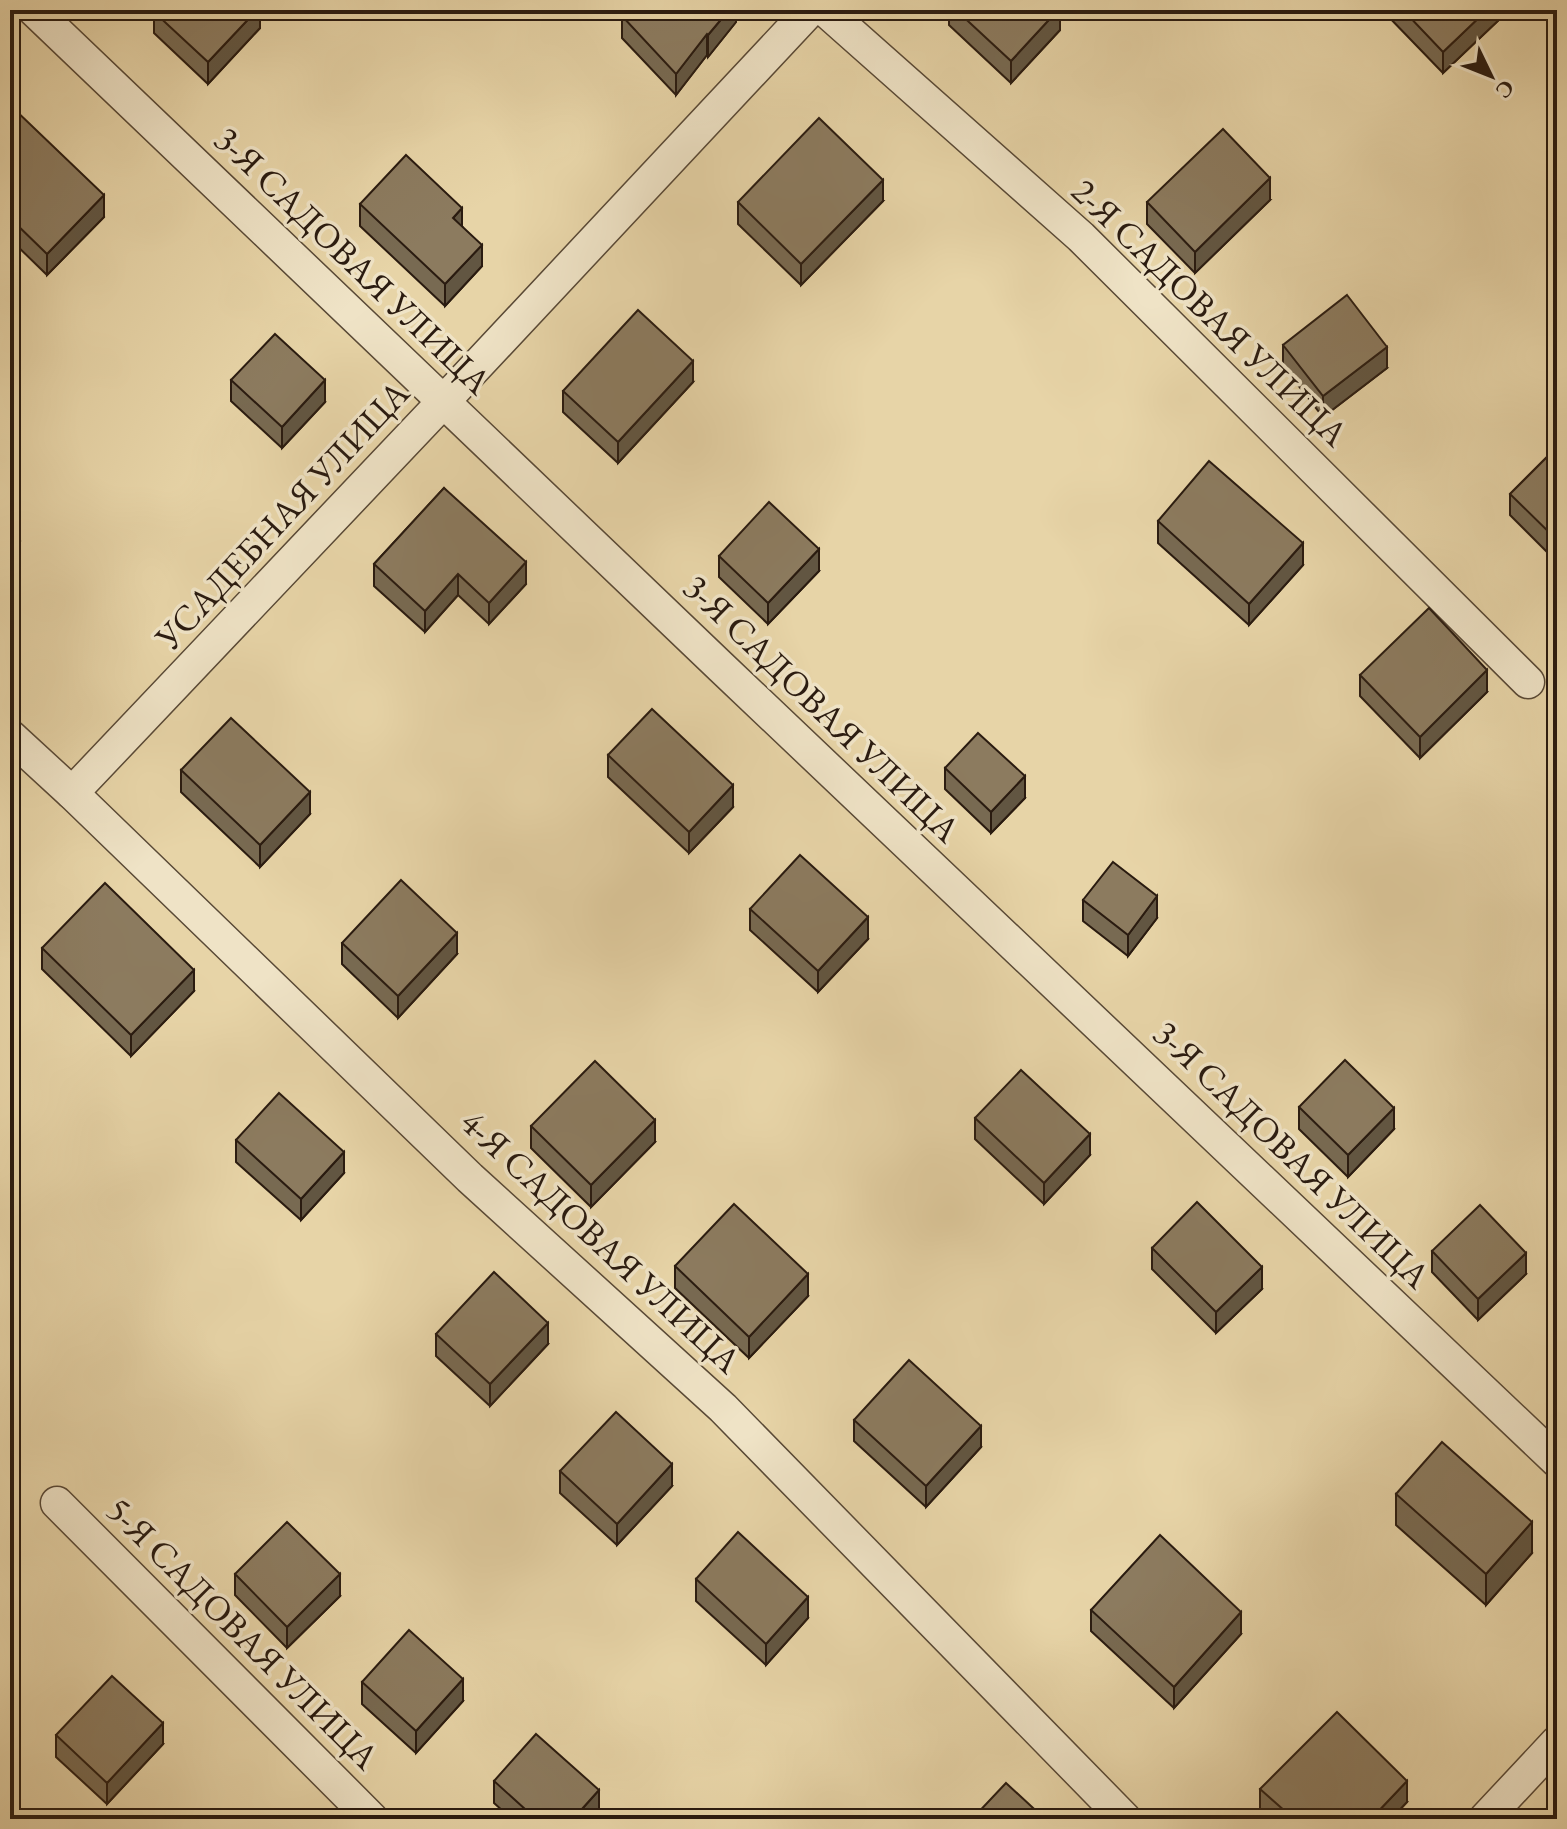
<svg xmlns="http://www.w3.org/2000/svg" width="1567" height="1829" font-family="'EB Garamond',serif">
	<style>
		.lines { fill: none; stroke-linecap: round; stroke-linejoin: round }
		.street-casing { stroke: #594936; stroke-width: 35 }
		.street { stroke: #efe3c6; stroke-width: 32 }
		.wall { fill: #786a52; stroke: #2a1b10; stroke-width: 2 }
		.shaded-wall { fill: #625642; stroke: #2a1b10; stroke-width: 2 }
		.building { fill: #8c7b5f; stroke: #2a1b10; stroke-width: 2 }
		.labels { text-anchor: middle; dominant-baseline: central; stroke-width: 7; stroke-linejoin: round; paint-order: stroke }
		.street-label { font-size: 36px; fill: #2a1b10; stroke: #efe3c6 }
	</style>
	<rect width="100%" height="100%" fill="#e7d4a7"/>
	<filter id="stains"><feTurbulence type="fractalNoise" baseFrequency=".0025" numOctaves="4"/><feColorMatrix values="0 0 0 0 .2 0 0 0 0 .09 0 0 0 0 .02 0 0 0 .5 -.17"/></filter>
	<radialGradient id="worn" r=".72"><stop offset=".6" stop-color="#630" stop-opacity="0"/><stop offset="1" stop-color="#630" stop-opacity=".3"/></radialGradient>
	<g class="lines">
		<g class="street-casing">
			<g id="street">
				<path d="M34 10 721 667 1557 1461"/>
				<path d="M825 10 1081 237 1528 682"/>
				<path d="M10 736 72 793 470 1178 723 1408 1125 1819"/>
				<path d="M72 793 443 402 810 10"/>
				<path d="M57 1503 372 1819"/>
				<path d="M1485 1819 1557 1742"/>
			</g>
		</g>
		<use href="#street" class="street"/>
	</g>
	<g class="wall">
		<path d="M260 10V28L208 84 154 33V12Z"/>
		<path d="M736 10V22L708 57 707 55 676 95 622 38V16Z"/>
		<path d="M949 10H1060V30L1011 83 949 25Z"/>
		<path d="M1384 10H1504V15L1443 73 1384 12Z"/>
		<path d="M10 105 104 217 47 275 10 239Z"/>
		<path d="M1557 169V208L1554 204V173Z"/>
		<path d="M1270 200 1195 273 1147 224V202Z"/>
		<path d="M883 201 801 285 738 224V202Z"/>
		<path d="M360 204 462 226 482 266 445 306 360 226Z"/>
		<path d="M1283 345 1387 368 1323 417 1283 366Z"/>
		<path d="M231 380 325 402 282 448 231 401Z"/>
		<path d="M693 382 618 463 563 412V391Z"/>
		<path d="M1557 447V562L1510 515V494Z"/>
		<path d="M444 488 526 584 489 624 458 595 425 632 374 586V564Z"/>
		<path d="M1158 521 1303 565 1249 625 1158 543Z"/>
		<path d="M719 556 819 571 768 624 719 577Z"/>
		<path d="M1360 675 1487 692 1420 758 1360 696Z"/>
		<path d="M608 755 733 807 689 853 608 777Z"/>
		<path d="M945 768 1025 798 991 833 945 789Z"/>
		<path d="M181 770 310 814 260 867 181 792Z"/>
		<path d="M1083 900 1157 918 1128 956 1083 921Z"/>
		<path d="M750 909 868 939 818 992 750 930Z"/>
		<path d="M342 943 457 954 398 1018 342 964Z"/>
		<path d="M42 948 194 991 131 1056 42 969Z"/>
		<path d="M1299 1107 1394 1129 1348 1177 1299 1129Z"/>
		<path d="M975 1118 1090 1155 1044 1204 975 1139Z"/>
		<path d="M531 1126 655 1142 591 1207 531 1148Z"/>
		<path d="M236 1140 344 1173 301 1220 236 1162Z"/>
		<path d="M1152 1248 1262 1289 1216 1333 1152 1269Z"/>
		<path d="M1432 1251 1526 1274 1478 1320 1432 1272Z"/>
		<path d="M675 1266 808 1296 749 1358 675 1288Z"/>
		<path d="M436 1334 548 1344 490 1406 436 1356Z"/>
		<path d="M1557 1366V1393L1554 1390V1369Z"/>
		<path d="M854 1420 981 1447 926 1507 854 1441Z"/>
		<path d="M560 1471 672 1486 617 1545 560 1493Z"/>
		<path d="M1396 1494 1532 1553 1486 1605 1396 1525Z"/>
		<path d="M235 1574 340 1596 287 1648 235 1595Z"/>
		<path d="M696 1579 808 1618 766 1665 696 1601Z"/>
		<path d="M1091 1610 1241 1634 1174 1708 1091 1631Z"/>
		<path d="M362 1682 463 1701 416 1753 362 1704Z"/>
		<path d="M56 1735 163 1744 107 1804 56 1757Z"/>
		<path d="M494 1781 599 1811 592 1819H512L494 1803Z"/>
		<path d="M1260 1789 1407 1802 1391 1819H1270L1260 1810Z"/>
	</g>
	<g class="shaded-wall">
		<path d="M257 10H260V28L208 84V62Z"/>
		<path d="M729 10H736V22L708 57V35Z"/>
		<path d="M1058 10H1060V30L1011 83V61Z"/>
		<path d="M1487 10H1504V15L1443 73V52Z"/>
		<path d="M707 34V55L676 95V74Z"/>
		<path d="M1270 178V200L1195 273V252Z"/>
		<path d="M883 180V201L801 285V264Z"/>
		<path d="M104 195V217L47 275V254Z"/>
		<path d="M462 208V229L453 218Z"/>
		<path d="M482 245V266L445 306V284Z"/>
		<path d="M1387 347V368L1323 417V396Z"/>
		<path d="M693 361V382L618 463V442Z"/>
		<path d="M325 380V402L282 448V427Z"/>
		<path d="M20 541V562L10 573V551Z"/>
		<path d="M1303 543V565L1249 625V604Z"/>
		<path d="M819 549V571L768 624V603Z"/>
		<path d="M526 562V584L489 624V603Z"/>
		<path d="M458 574V595L425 632V611Z"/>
		<path d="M1487 670V692L1420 758V737Z"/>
		<path d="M1025 776V798L991 833V812Z"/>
		<path d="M733 785V807L689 853V832Z"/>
		<path d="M310 792V814L260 867V845Z"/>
		<path d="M1157 896V918L1128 956V935Z"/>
		<path d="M868 917V939L818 992V971Z"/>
		<path d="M457 933V954L398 1018V996Z"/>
		<path d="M194 970V991L131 1056V1035Z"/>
		<path d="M1394 1108V1129L1348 1177V1155Z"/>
		<path d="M655 1120V1142L591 1207V1185Z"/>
		<path d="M1090 1134V1155L1044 1204V1183Z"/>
		<path d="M344 1152V1173L301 1220V1199Z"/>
		<path d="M1526 1253V1274L1478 1320V1299Z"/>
		<path d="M1262 1267V1289L1216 1333V1312Z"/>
		<path d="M808 1274V1296L749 1358V1337Z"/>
		<path d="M548 1323V1344L490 1406V1384Z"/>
		<path d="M981 1426V1447L926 1507V1486Z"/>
		<path d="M672 1464V1486L617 1545V1524Z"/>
		<path d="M1532 1522V1553L1486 1605V1574Z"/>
		<path d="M340 1574V1596L287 1648V1627Z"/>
		<path d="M808 1597V1618L766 1665V1644Z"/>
		<path d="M1241 1612V1634L1174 1708V1687Z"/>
		<path d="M463 1679V1701L416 1753V1731Z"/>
		<path d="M163 1723V1744L107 1804V1783Z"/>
		<path d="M1407 1781V1802L1391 1819H1371Z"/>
		<path d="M599 1790V1811L592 1819H573Z"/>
	</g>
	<g class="building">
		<path d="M156 10H257L208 62 154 12Z"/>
		<path d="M628 10H729L708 35 707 34 676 74 622 16Z"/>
		<path d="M956 10H1058L1011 61Z"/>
		<path d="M1403 10H1487L1443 52Z"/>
		<path d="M10 105 104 195 47 254 10 218Z"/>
		<path d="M819 118 883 180 801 264 738 202Z"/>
		<path d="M1223 129 1270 178 1195 252 1147 202Z"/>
		<path d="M406 155 462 208 453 218 482 245 445 284 360 204Z"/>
		<path d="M1347 295 1387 347 1323 396 1283 345Z"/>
		<path d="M638 310 693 361 618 442 563 391Z"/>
		<path d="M275 334 325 380 282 427 231 380Z"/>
		<path d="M1557 447V540L1510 494Z"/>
		<path d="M1209 461 1303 543 1249 604 1158 521Z"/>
		<path d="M444 488 526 562 489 603 458 574 425 611 374 564Z"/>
		<path d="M769 502 819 549 768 603 719 556Z"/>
		<path d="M10 531 20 541 10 551Z"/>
		<path d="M1429 608 1487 670 1420 737 1360 675Z"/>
		<path d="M652 709 733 785 689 832 608 755Z"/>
		<path d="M231 718 310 792 260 845 181 770Z"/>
		<path d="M978 733 1025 776 991 812 945 768Z"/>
		<path d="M800 855 868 917 818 971 750 909Z"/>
		<path d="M1113 862 1157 896 1128 935 1083 900Z"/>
		<path d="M401 880 457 933 398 996 342 943Z"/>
		<path d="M105 883 194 970 131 1035 42 948Z"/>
		<path d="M1345 1060 1394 1108 1348 1155 1299 1107Z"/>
		<path d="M595 1061 655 1120 591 1185 531 1126Z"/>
		<path d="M1021 1070 1090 1134 1044 1183 975 1118Z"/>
		<path d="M279 1093 344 1152 301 1199 236 1140Z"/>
		<path d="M1197 1202 1262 1267 1216 1312 1152 1248Z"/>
		<path d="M734 1204 808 1274 749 1337 675 1266Z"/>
		<path d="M1480 1205 1526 1253 1478 1299 1432 1251Z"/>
		<path d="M494 1272 548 1323 490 1384 436 1334Z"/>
		<path d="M909 1360 981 1426 926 1486 854 1420Z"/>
		<path d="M616 1412 672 1464 617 1524 560 1471Z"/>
		<path d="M1442 1442 1532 1522 1486 1574 1396 1494Z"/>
		<path d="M287 1522 340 1574 287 1627 235 1574Z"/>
		<path d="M738 1532 808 1597 766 1644 696 1579Z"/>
		<path d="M1160 1535 1241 1612 1174 1687 1091 1610Z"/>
		<path d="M409 1630 463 1679 416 1731 362 1682Z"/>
		<path d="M112 1676 163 1723 107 1783 56 1735Z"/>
		<path d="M1337 1712 1407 1781 1371 1819H1294L1260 1789Z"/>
		<path d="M536 1734 599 1790 573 1819H536L494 1781Z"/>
		<path d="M1006 1783 1045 1819H972Z"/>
	</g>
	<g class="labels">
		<g class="street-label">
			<text transform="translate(353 260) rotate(44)">3-Я САДОВАЯ УЛИЦА</text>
			<text transform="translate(1210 312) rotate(44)">2-Я САДОВАЯ УЛИЦА</text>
			<text transform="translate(282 515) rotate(-47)">УСАДЕБНАЯ УЛИЦА</text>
			<text transform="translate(822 708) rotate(44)">3-Я САДОВАЯ УЛИЦА</text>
			<text transform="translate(1292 1154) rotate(44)">3-Я САДОВАЯ УЛИЦА</text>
			<text transform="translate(601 1241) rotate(43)">4-Я САДОВАЯ УЛИЦА</text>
			<text transform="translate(243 1633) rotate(45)">5-Я САДОВАЯ УЛИЦА</text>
		</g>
	</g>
	<rect width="1567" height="1829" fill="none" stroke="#e7d4a7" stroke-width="40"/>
	<rect x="12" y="12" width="1543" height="1805" fill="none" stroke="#2a1b10" stroke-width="4"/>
	<rect x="20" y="20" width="1527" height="1789" fill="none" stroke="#2a1b10" stroke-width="2"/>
	<g transform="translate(1491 76) rotate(133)" stroke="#efe3c6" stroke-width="6" paint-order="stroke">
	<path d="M0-6L14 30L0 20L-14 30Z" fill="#2a1b10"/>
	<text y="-12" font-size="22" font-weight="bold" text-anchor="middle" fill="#2a1b10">С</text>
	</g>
	<rect width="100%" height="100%" filter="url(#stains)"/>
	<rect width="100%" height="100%" fill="url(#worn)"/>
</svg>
